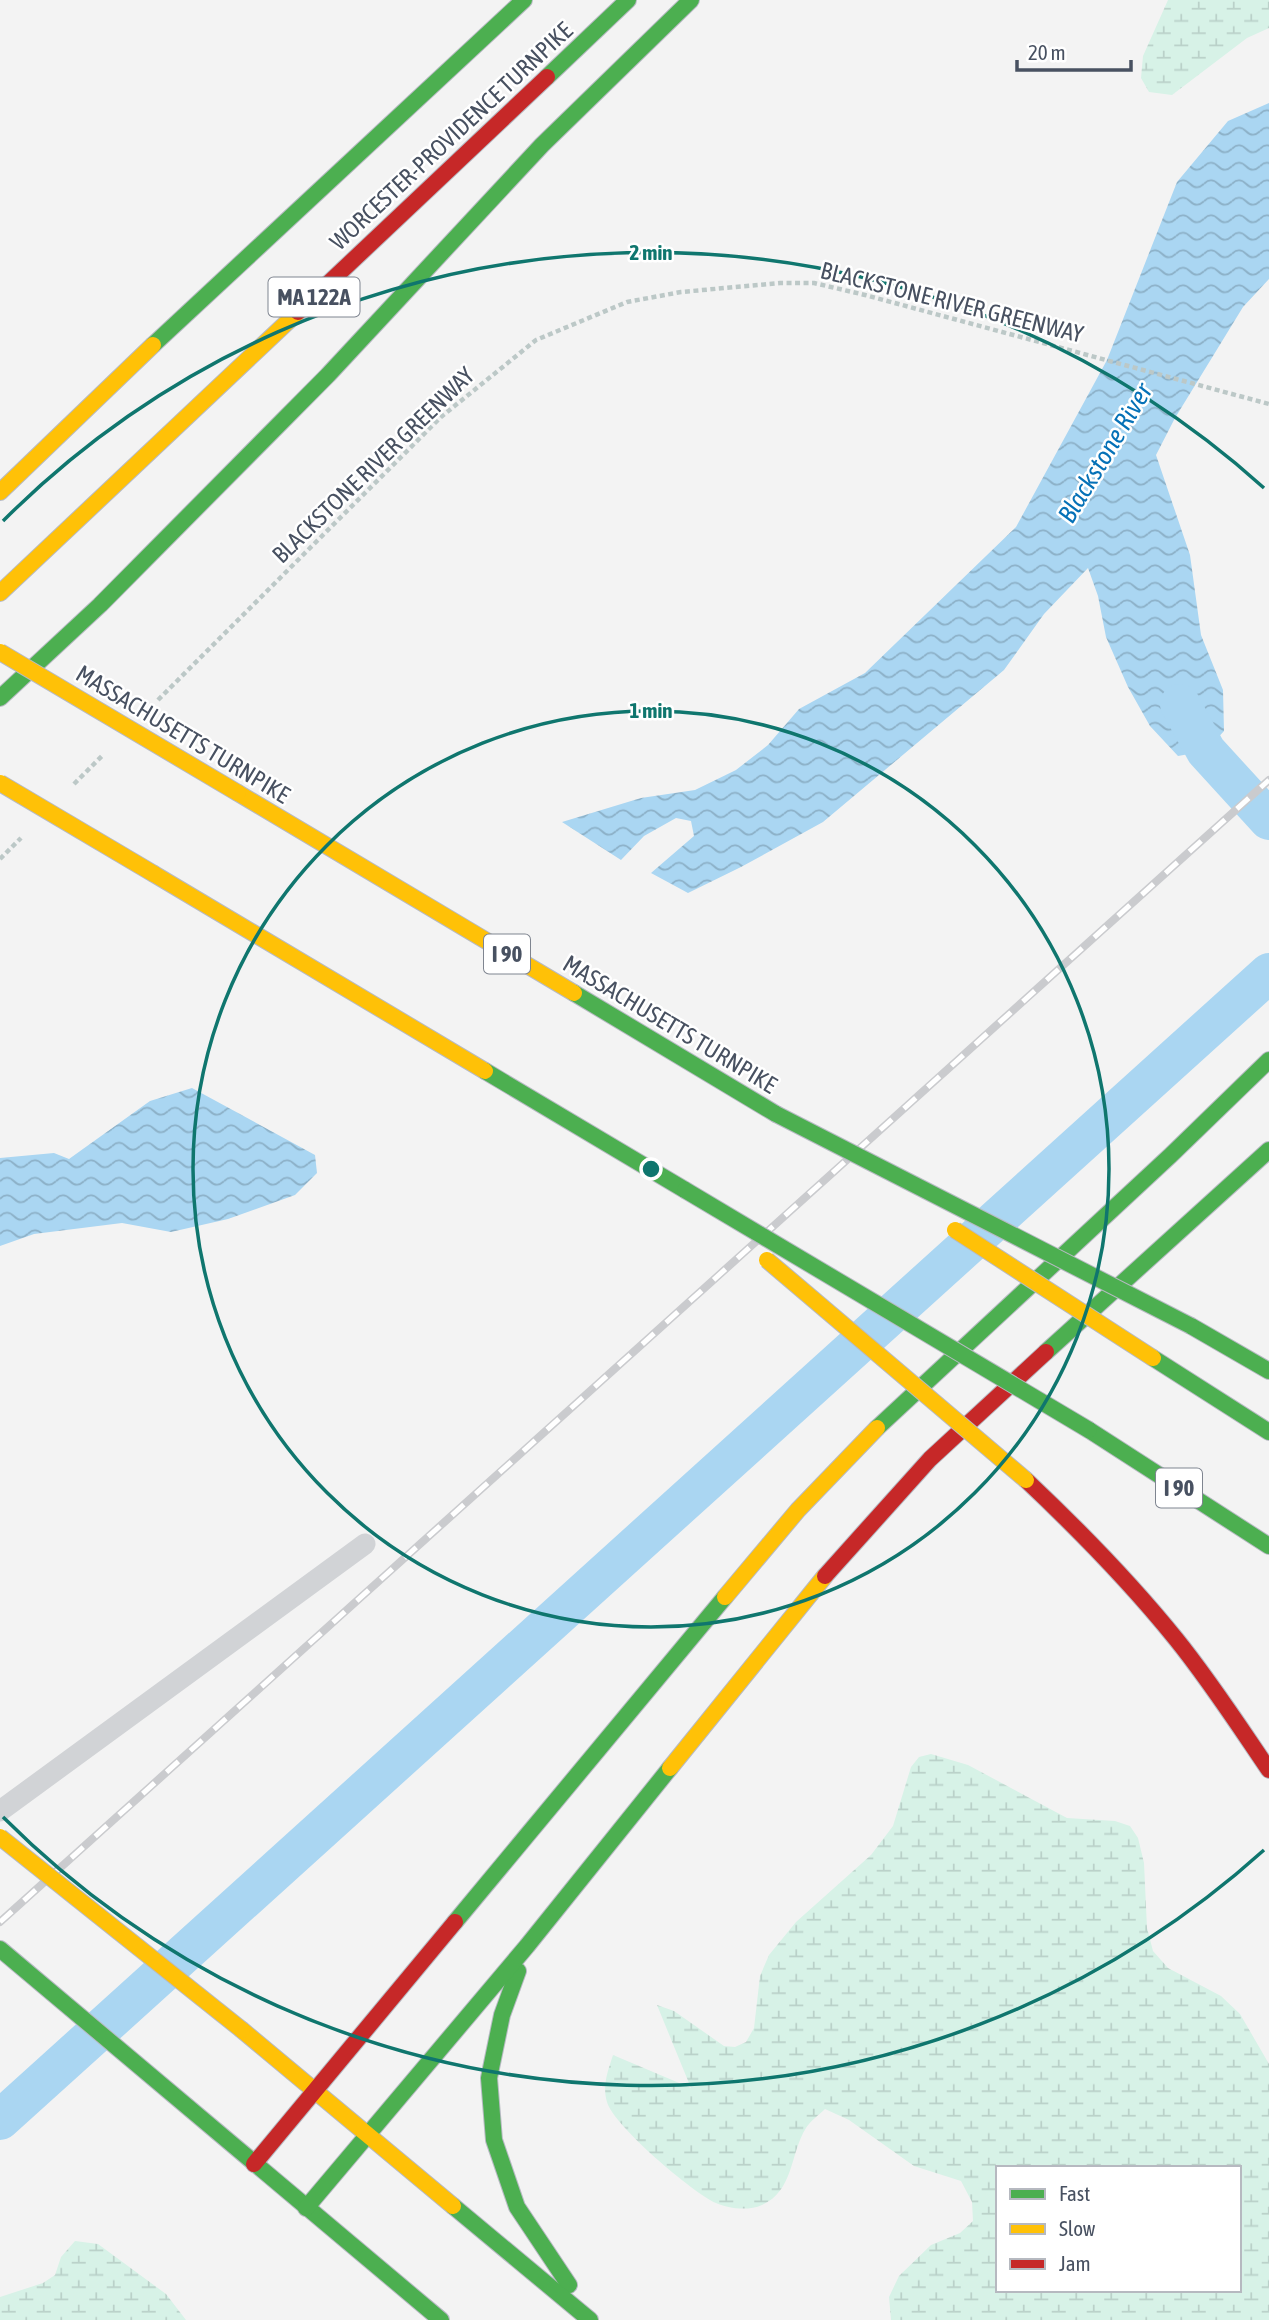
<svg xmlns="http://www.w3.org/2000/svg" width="1269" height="2320" font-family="'Asap Condensed',sans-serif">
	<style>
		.wetland { fill: url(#wetland-marsh); fill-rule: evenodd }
		.water { fill: url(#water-waves) }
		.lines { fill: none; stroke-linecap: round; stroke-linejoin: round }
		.canal { stroke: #aad6f2; stroke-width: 40 }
		.fast-casing { stroke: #b7bac3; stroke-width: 18 }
		.slow-casing { stroke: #b7bac3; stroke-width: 18 }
		.jam-casing { stroke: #b7bac3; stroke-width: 18 }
		.path { stroke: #bcc8c7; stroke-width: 4.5; stroke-dasharray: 5 3.5; stroke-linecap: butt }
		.lane { stroke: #d1d3d6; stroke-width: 21 }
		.fast { stroke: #4caf50; stroke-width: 16 }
		.slow { stroke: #ffc107; stroke-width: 16 }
		.jam { stroke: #c62828; stroke-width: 16 }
		.rail-casing { stroke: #cacbce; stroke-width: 8 }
		.rail { stroke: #fff; stroke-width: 5; stroke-dasharray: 16; stroke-linecap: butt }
		.fast-bridge-casing { stroke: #b7bac3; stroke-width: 18; stroke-linecap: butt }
		.slow-bridge-casing { stroke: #b7bac3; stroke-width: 18; stroke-linecap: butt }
		.fast-bridge { stroke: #4caf50; stroke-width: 16 }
		.slow-bridge { stroke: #ffc107; stroke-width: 16 }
		.ring { fill: none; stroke: #0f766e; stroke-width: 3.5 }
		.labels { text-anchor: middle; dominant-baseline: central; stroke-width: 5; stroke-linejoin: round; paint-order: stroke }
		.shield { fill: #fff; stroke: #7f8590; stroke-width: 2 }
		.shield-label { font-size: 23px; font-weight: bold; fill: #485161 }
		.street-label { font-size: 24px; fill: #485161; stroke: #fff }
		.water-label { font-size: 26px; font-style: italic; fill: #0571b7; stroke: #fff }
		.centre { fill: #0f766e; stroke: #fff; stroke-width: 3.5 }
		.ring-label { font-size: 21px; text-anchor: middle; font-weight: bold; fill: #0f766e; stroke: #fff; stroke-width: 5; stroke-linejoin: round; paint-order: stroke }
	</style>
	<defs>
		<pattern id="wetland-marsh" width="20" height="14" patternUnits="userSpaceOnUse" patternTransform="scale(1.75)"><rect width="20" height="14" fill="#d7f2e7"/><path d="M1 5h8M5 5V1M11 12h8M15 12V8" fill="none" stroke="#bad1c9"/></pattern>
		<pattern id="water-waves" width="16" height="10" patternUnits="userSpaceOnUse" patternTransform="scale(1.75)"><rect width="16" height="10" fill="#aad6f2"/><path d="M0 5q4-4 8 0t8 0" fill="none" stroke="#8cb0c7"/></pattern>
	</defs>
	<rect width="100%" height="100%" fill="#f3f3f3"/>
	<g class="wetland">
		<path d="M1168 0H1269V28L1247 38 1172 95 1149 92 1141 78 1143 56Z"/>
		<path d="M931 1754 968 1765 1067 1818 1115 1821 1130 1826 1138 1838 1144 1863 1147 1928 1153 1951 1168 1968 1221 1996 1240 2014 1269 2064V2320H891L889 2297 899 2276 931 2245 960 2233 973 2221 972 2202 961 2181 914 2166 849 2120 825 2109C819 2115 810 2121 806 2128 790 2153 794 2191 762 2205 749 2211 729 2209 716 2203 693 2193 613 2125 607 2102 602 2085 608 2071 613 2055L691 2088 657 2005 674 2011 724 2046 735 2047 746 2042 754 2028 760 1976 769 1955 796 1922 871 1855 893 1826 911 1767 919 1757ZM998 2168H1239V2290H998Z"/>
		<path d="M75 2241 98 2244 166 2294 186 2320H0V2297L43 2283 55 2275 61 2257Z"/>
	</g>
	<g class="water">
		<path d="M1269 103V279L1243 307 1175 418 1156 455 1190 555 1201 635 1223 690 1224 731 1206 751 1178 756 1150 726 1128 687 1106 637 1098 596 1088 568 1044 614 1004 670 823 822 741 867 688 893 651 873 694 836 691 821 676 818 644 836 621 860 562 822 641 798 695 790 736 770 768 745 799 709 865 673 1016 527 1107 360 1177 182 1228 121Z"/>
		<path d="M192 1088 315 1155 317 1173 295 1195 228 1219 171 1232 122 1223 34 1234 0 1246V1158L54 1153 69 1159 150 1101Z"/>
	</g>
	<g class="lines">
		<g class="canal">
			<path d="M1180 704 1206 751 1269 820"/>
			<path d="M0 2120 1269 973"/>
		</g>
		<g class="fast-casing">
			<g id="fast">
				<path d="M547 77 628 0"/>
				<path d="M153 345 524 0"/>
				<path d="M0 698 100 605 328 375 542 145 691 0"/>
				<path d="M574 993 776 1114"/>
				<path d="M485 1071 685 1190"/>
				<path d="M1191 1326 1269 1371"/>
				<path d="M1046 1352 1269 1150"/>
				<path d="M1153 1358 1269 1432"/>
				<path d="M877 1428 1171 1155 1269 1060"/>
				<path d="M1089 1430 1269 1546"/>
				<path d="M455 1922 725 1597"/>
				<path d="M0 1949 441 2320"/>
				<path d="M518 1971 502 2015 489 2078 494 2140 517 2207 569 2285"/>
				<path d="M453 2206 590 2320"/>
				<path d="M306 2208 527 1946 670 1768"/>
			</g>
		</g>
		<g class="slow-casing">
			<g id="slow">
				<path d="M0 492 153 345"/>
				<path d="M0 593 298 312"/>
				<path d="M238 793 574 993"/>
				<path d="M154 874 485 1071"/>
				<path d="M725 1597 798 1510 877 1428"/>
				<path d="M670 1768 825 1576"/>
				<path d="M242 2030 453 2206"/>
			</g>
		</g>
		<g class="jam-casing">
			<g id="jam">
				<path d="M298 312 547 77"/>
				<path d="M1026 1480C1079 1530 1130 1582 1176 1639 1210 1681 1239 1726 1269 1770"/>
				<path d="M825 1576 930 1459 1046 1352"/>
				<path d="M254 2164 455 1922"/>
			</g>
		</g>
		<g class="path">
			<path d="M158 700 441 417 536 340 627 302 681 292 780 283H814L865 295 1269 404"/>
			<path d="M74 784 102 756"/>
			<path d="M0 859 21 838"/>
		</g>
		<path class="lane" d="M0 1811 365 1544"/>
		<use href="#fast" class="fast"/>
		<use href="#slow" class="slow"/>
		<use href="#jam" class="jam"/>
		<g class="rail-casing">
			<path id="rail" d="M0 1922 1269 780"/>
		</g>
		<use href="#rail" class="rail"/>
		<g class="fast-bridge-casing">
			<g id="fast-bridge">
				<path d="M776 1114 1191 1326"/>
				<path d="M685 1190 1089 1430"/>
			</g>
		</g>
		<g class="slow-bridge-casing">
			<g id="slow-bridge">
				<path d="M0 652 238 793"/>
				<path d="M0 783 154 874"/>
				<path d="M955 1230 1153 1358"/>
				<path d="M767 1260 1026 1480"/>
				<path d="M0 1837 242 2030"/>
			</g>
		</g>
		<use href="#fast-bridge" class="fast-bridge"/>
		<use href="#slow-bridge" class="slow-bridge"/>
	</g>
	<g class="ring">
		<circle cx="651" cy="1169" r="458"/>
		<path d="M1264 1850A916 916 0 0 1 3 1817M3 521A916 916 0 0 1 1264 488"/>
	</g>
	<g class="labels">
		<g class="shield">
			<rect x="268.5" y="277.5" width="91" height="39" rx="5"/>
			<rect x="484" y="934.5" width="46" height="39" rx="5"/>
			<rect x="1156" y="1468.5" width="46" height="39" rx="5"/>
		</g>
		<g class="shield-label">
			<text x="314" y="297">MA 122A</text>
			<text x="507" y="954">I 90</text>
			<text x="1179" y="1488">I 90</text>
		</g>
		<g class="street-label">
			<text transform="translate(451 136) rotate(-43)">WORCESTER-PROVIDENCE TURNPIKE</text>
			<text transform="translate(952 302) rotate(14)">BLACKSTONE RIVER GREENWAY</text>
			<text transform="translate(373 465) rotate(-44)">BLACKSTONE RIVER GREENWAY</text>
			<text transform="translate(183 734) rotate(31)">MASSACHUSETTS TURNPIKE</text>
			<text transform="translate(670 1024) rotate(31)">MASSACHUSETTS TURNPIKE</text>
		</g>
		<g class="water-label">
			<text transform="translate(1105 453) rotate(-59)">Blackstone River</text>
		</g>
	</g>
	<circle cx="651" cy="1169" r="10" class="centre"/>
	<g class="ring-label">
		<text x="651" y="260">2 min</text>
		<text x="651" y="718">1 min</text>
	</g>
	<rect x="996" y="2166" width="245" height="126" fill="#ffffff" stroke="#b6b9c0" stroke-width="2"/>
	<rect x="1010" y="2189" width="35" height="10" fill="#4caf50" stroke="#b6b9c0" stroke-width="2"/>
	<text x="1059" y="2201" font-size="21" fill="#485161">Fast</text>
	<rect x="1010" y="2224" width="35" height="10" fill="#ffc107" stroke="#b6b9c0" stroke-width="2"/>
	<text x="1059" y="2236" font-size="21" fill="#485161">Slow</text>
	<rect x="1010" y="2259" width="35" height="10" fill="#c62828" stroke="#b6b9c0" stroke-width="2"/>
	<text x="1059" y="2271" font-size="21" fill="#485161">Jam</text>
	<path d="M1017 60v10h114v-10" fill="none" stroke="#485161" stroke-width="3.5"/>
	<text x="1028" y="60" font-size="21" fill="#485161" stroke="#ffffff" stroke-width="5" paint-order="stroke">20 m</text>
</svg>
